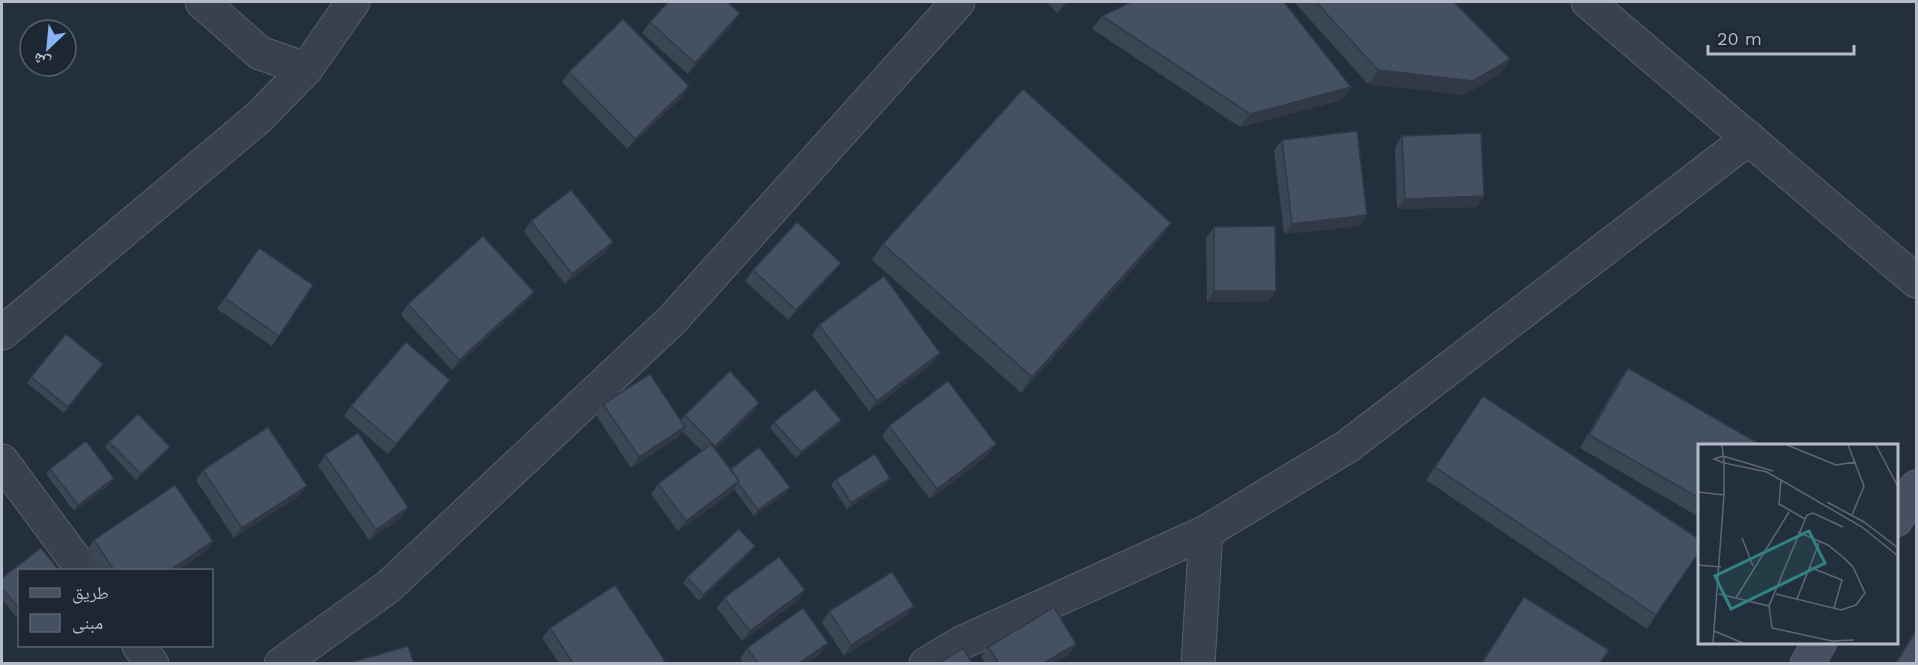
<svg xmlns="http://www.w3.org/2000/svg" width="1918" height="665" font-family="'Work Sans','Noto Naskh Arabic',sans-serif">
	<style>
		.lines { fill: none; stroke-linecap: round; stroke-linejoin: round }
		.minor-casing { stroke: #565f6c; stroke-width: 35 }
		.secondary-casing { stroke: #565f6c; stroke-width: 35 }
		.minor { stroke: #38414e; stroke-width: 33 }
		.secondary { stroke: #465061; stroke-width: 33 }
		.wall { fill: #3b4654 }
		.shaded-wall { fill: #303945 }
		.building { fill: #455162; stroke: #303945; stroke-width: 1.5 }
		.inset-road { fill: none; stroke: #5e6776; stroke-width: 1.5 }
		.view { fill: #308480; fill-opacity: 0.15; stroke: #308480; stroke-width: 3 }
		.inset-edge { fill: none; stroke: #b4bcc9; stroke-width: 3 }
	</style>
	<rect width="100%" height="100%" fill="#242f3e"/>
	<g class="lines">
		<g class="minor-casing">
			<g id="minor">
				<path d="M202 2 260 53 306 69"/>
				<path d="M1588 2 1916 281"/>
				<path d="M2 333 258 118 306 69 353 2"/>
				<path d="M2 461 83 570"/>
				<path d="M139 646 152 664"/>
				<path d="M281 664 388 587 672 320 958 2"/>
				<path d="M926 664 961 643 1206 532 1348 446 1749 138"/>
				<path d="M1198 664 1206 532"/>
			</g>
		</g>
		<g class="secondary-casing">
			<g id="secondary">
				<path d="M1896 520 1916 487"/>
				<path d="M1807 664 1820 642"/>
			</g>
		</g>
		<use href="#minor" class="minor"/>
		<use href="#secondary" class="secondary"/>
	</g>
	<g class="wall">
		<path d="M1047 2H1069L1057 13Z"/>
		<path d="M1294 2H1454L1501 73 1464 95 1368 84Z"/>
		<path d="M1102 16 1351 87 1342 100 1240 127 1092 29Z"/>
		<path d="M650 22 733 24 688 74 642 33Z"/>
		<path d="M569 72 689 86 682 97 627 149 562 82Z"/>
		<path d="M1402 136 1484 196 1477 207 1397 209 1395 147Z"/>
		<path d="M1282 140 1359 226 1284 234 1274 150Z"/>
		<path d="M531 221 606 252 565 284 524 232Z"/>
		<path d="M1171 223 1160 239 1021 393 872 260 883 244Z"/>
		<path d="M1214 227 1276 291 1268 301 1207 302 1206 238Z"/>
		<path d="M259 248 313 285 272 346 217 309Z"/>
		<path d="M753 270 833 273 788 320 745 281Z"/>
		<path d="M534 292 526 302 452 370 401 315 408 304Z"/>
		<path d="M819 325 940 353 933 363 869 411 812 335Z"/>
		<path d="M103 364 64 413 27 383 31 377Z"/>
		<path d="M1628 368 1699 446V517L1580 448 1618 382Z"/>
		<path d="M450 380 443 390 388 454 344 416 351 406Z"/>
		<path d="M1483 396 1656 615 1647 629 1426 480Z"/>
		<path d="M759 403 752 413 715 449 731 469 790 487 786 493 754 516 734 489 732 492 678 531 651 494 658 484 702 451 682 431 678 437 631 468 596 415 603 404 681 420 685 415Z"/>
		<path d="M841 420 837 426 796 458 770 428 774 422Z"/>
		<path d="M889 426 988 455 930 499 882 436Z"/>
		<path d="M109 442 165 453 136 480 105 447Z"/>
		<path d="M325 455 408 507 401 518 369 540 318 466Z"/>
		<path d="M50 469 110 484 74 511 46 474Z"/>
		<path d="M203 470 299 496 234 538 196 480Z"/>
		<path d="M836 479 886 484 847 509 831 485Z"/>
		<path d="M94 540 213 541 206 551 178 570H100L86 551Z"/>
		<path d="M751 552 699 601 683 583 687 577Z"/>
		<path d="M20 570V614L16 617 2 599V578Z"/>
		<path d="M805 590 797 601 742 641 717 608 724 598Z"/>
		<path d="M829 611 906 616 844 656 822 622Z"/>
		<path d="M550 628 663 663H559L542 638Z"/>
		<path d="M1917 628V663H1895Z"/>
		<path d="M828 643 820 654 806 663H743L740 659 747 648Z"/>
		<path d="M988 647 1069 655 1054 663H985L981 657Z"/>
	</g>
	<g class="shaded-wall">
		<path d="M1065 2H1069L1057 13Z"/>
		<path d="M740 13 733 24 688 74 695 63Z"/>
		<path d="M1510 59 1501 73 1464 95 1368 84 1378 70Z"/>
		<path d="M689 86 682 97 627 149 635 139Z"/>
		<path d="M1351 87 1342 100 1240 127 1250 114Z"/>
		<path d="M1484 196 1477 207 1397 209 1405 199Z"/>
		<path d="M1367 215 1359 226 1284 234 1292 224Z"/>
		<path d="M1171 223 1160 239 1021 393 1032 377Z"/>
		<path d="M613 242 606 252 565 284 572 274Z"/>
		<path d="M841 263 833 273 788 320 796 310Z"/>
		<path d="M1214 291H1276L1268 301 1207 302Z"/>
		<path d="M534 292 526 302 452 370 459 360Z"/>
		<path d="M940 353 933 363 869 411 877 401Z"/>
		<path d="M450 380 443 390 388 454 396 444Z"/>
		<path d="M759 403 752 413 707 456 715 446Z"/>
		<path d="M841 420 837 426 796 458 801 452Z"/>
		<path d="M685 427 678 437 631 468 639 457Z"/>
		<path d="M996 444 988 455 930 499 937 489Z"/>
		<path d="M170 447 165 453 136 480 141 474Z"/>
		<path d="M114 478 110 484 74 511 78 505Z"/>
		<path d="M890 478 886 484 847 509 851 503Z"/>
		<path d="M739 481 732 492 678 531 686 521Z"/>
		<path d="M307 486 299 496 234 538 242 528Z"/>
		<path d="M790 487 786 493 754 516 758 510Z"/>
		<path d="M408 507 401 518 369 540 376 530Z"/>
		<path d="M213 541 206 551 178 570H170Z"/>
		<path d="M755 546 751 552 699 601 703 595Z"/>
		<path d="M805 590 797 601 742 641 750 631Z"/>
		<path d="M914 606 906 616 844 656 851 645Z"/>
		<path d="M828 643 820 654 806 663H799Z"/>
		<path d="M1076 644 1069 655 1054 663H1044Z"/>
	</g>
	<g class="building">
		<path d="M668 2H727L740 13 695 63 650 22Z"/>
		<path d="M1131 2H1284L1351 87 1250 114 1102 16Z"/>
		<path d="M1316 2H1454L1510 59 1473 81 1378 70Z"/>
		<path d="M623 19 689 86 635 139 569 72Z"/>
		<path d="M1023 89 1171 223 1032 377 883 244Z"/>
		<path d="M1357 131 1367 215 1292 224 1282 140Z"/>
		<path d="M1481 133 1484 196 1405 199 1402 136Z"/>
		<path d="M571 190 613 242 572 274 531 221Z"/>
		<path d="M797 222 841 263 796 310 753 270Z"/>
		<path d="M1275 226 1276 291H1214V227Z"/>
		<path d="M483 236 534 292 459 360 408 304Z"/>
		<path d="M259 248 313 285 279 336 225 298Z"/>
		<path d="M884 276 940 353 877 401 819 325Z"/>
		<path d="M66 334 103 364 68 407 31 377Z"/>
		<path d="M406 342 450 380 396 444 351 406Z"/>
		<path d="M1628 368 1763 446H1699V498L1589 435Z"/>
		<path d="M730 371 759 403 715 446 685 415Z"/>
		<path d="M650 374 685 427 639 457 603 404Z"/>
		<path d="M948 381 996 444 937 489 889 426Z"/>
		<path d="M815 389 841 420 801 452 774 422Z"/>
		<path d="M1483 396 1699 539V552L1656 615 1435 467Z"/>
		<path d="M138 414 170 447 141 474 109 442Z"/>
		<path d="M268 427 307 486 242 528 203 470Z"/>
		<path d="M358 433 408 507 376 530 325 455Z"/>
		<path d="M86 441 114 478 78 505 50 469Z"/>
		<path d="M711 444 739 481 686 521 658 484Z"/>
		<path d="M759 447 790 487 758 510 738 483 739 481 731 469Z"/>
		<path d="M875 454 890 478 851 503 836 479Z"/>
		<path d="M175 485 213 541 170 570H114L94 540Z"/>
		<path d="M739 529 755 546 703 595 687 577Z"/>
		<path d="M41 548 59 570H20V610L2 588V578Z"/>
		<path d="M779 557 805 590 750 631 724 598Z"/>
		<path d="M892 572 914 606 851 645 829 611Z"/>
		<path d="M615 585 665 661 661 663H573L550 628Z"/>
		<path d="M1524 597 1609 650 1600 663H1482Z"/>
		<path d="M1054 607 1076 644 1044 663H999L988 647Z"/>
		<path d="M803 608 828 643 799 663H758L747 648Z"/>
		<path d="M1917 630V663H1896Z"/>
		<path d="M408 646 414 663H349Z"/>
		<path d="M963 648 972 663H939Z"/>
	</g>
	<g transform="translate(1698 444)">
		<rect width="200" height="200" fill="#242f3e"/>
		<path class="inset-road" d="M24 1 26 19 69 28 164 83 200 112M89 1 138 21 158 18M150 1 166 42 154 71M178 1 200 43M25 12 75 27M83 36 81 60 107 75M0 48 26 51M129 58 166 78 200 104M44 94 55 122M0 121 23 123M111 123 144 136 136 164M21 150 71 162 109 71 115 69 145 83M78 150 143 166 158 161 167 149 155 123 146 114 130 101 100 88M38 154 91 68M99 155 121 99M71 162 74 184 134 197 156 196M16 187 45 199M15 199 26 51V19L16 15 25 12"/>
		<path class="view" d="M111 87 127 119 33 165 17 132Z"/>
		<rect width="200" height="200" class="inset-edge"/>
	</g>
	<rect width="1918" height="665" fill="none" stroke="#b4bcc9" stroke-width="6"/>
	<rect x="18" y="569" width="195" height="78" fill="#1d2633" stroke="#59626f" stroke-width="1.5"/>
	<rect x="30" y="588" width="30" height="9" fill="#465061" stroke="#59626f" stroke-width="1.5"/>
	<text x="72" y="599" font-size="18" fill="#b4bcc9">طريق</text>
	<rect x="30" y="614" width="30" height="18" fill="#455162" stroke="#59626f" stroke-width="1.5"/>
	<text x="72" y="629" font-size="18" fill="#b4bcc9">مبنى</text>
	<g transform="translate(48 48) rotate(206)"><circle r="28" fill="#1d2633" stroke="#59626f" stroke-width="1.5"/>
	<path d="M0-4.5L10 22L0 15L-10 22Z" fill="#8ab4f8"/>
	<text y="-9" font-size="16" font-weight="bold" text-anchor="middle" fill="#b4bcc9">ش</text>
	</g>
	<path d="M1708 45v9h146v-9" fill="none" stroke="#b4bcc9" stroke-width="3"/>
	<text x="1717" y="45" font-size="18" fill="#b4bcc9" stroke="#1d2633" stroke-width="4.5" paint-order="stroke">20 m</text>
</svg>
